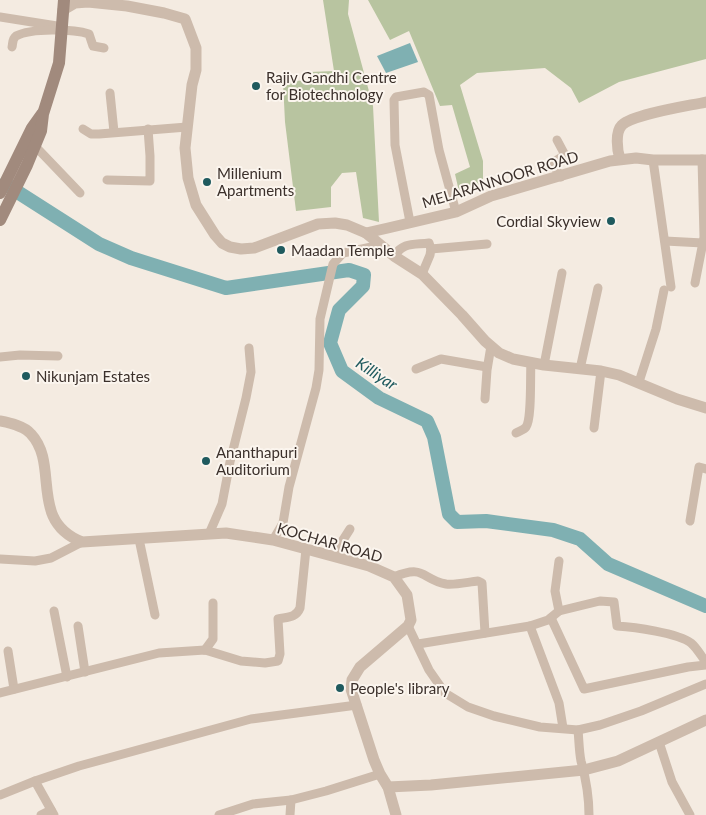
<svg xmlns="http://www.w3.org/2000/svg" width="706" height="815" font-family="Lato,sans-serif">
	<style>
		.green { fill: #b8c4a0 }
		.water { fill: #7fb0b2 }
		.lines { fill: none; stroke-linecap: round; stroke-linejoin: round }
		.river { stroke: #7fb0b2; stroke-width: 14 }
		.minor { stroke: #cdbbac; stroke-width: 9 }
		.tertiary { stroke: #cdbbac; stroke-width: 11 }
		.secondary { stroke: #a18a7d; stroke-width: 12 }
		.poi-dot { fill: #1f5a5e; stroke: #fbf5ee; stroke-width: 2 }
		.labels { text-anchor: middle; dominant-baseline: central; stroke-width: 4; stroke-linejoin: round; paint-order: stroke }
		.poi-label { font-size: 15px; fill: #3b302b; stroke: #fbf5ee; text-anchor: start }
		.street-label { font-size: 15px; fill: #3b302b; stroke: #fbf5ee }
		.water-label { font-size: 16px; font-style: italic; fill: #1f5a5e; stroke: #fbf5ee }
	</style>
	<rect width="100%" height="100%" fill="#f4ebe1"/>
	<g class="green">
		<path d="M323 0H349L348 14 373 106 379 222 363 218 356 172 342 173 331 187V207L296 211 285 122 283 82 308 80 310 72 334 71Z"/>
		<path d="M368 0H706V59L619 82 579 103 571 88 545 68 477 73 460 85 483 161V183L460 196 455 174 470 167 452 105 440 106 409 31 390 40Z"/>
	</g>
	<path class="water" d="M410 43 418 62 386 73 377 56Z"/>
	<g class="lines">
		<path class="river" d="M5 184 99 244 131 258 226 288 349 270 364 275 363 286 339 310 330 343 342 371 379 398 427 421 434 437 449 514 457 522 486 521 553 530 580 539 608 564 706 606"/>
		<g class="minor">
			<path d="M0 17 57 26"/>
			<path d="M12 47C13 43 12 39 16 36 31 28 73 29 89 34L93 46 104 48"/>
			<path d="M110 93 114 132"/>
			<path d="M83 129 91 134H99L187 127"/>
			<path d="M557 140 565 155 552 163 561 177"/>
			<path d="M35 146 80 193"/>
			<path d="M653 160 671 287"/>
			<path d="M107 180 150 181V156L148 129"/>
			<path d="M410 222 395 145 394 100 396 97 424 92 429 95 439 150 456 212"/>
			<path d="M665 241 703 243"/>
			<path d="M394 256C403 242 414 245 429 243L431 249"/>
			<path d="M422 274 430 255 431 249 487 244"/>
			<path d="M695 283 704 237 702 159"/>
			<path d="M0 357 20 355 58 356"/>
			<path d="M544 365 562 273"/>
			<path d="M416 369 441 359 487 367"/>
			<path d="M580 369 598 288"/>
			<path d="M639 382 656 329 664 290"/>
			<path d="M485 399 487 370 491 346"/>
			<path d="M594 428 601 371"/>
			<path d="M516 433C519 431 524 430 526 427 532 419 530 375 531 362"/>
			<path d="M690 521 699 467 706 469"/>
			<path d="M209 534 222 504 230 462 246 398 251 372 249 348"/>
			<path d="M139 539 155 615"/>
			<path d="M273 540 283 523 289 487 316 388 319 370 320 319 333 264 343 253 381 245"/>
			<path d="M336 557 343 540 350 529"/>
			<path d="M0 559 35 561 51 558 82 542"/>
			<path d="M394 577C425 564 421 579 446 584 456 585 468 582 478 581L482 583 485 633"/>
			<path d="M54 611 67 677"/>
			<path d="M559 611 600 601 614 602 617 626C634 627 678 633 691 643 697 648 701 656 706 662"/>
			<path d="M551 618 584 689 688 667 706 665"/>
			<path d="M78 626 85 672"/>
			<path d="M408 626 429 670 445 693 468 707 494 716 540 727 578 730 600 725 641 711 706 684"/>
			<path d="M530 626 559 703 563 728"/>
			<path d="M418 644 530 626 548 620 559 611 555 591 559 561"/>
			<path d="M205 650 213 639V603"/>
			<path d="M8 651 14 689"/>
			<path d="M0 693 159 653 205 650 241 661 265 663 278 661 280 654 278 619C287 617 296 618 300 608L306 549"/>
			<path d="M578 730C579 740 579 751 581 761 586 779 589 796 589 815"/>
			<path d="M659 742 672 782 690 815"/>
			<path d="M35 781 54 815"/>
			<path d="M0 795 35 781 79 766 251 719 357 705"/>
			<path d="M41 815 51 810"/>
			<path d="M219 815 253 804 291 800 326 791 380 774"/>
			<path d="M290 815 291 800"/>
		</g>
		<g class="tertiary">
			<path d="M63 10 75 3 88 2 127 6 164 13 185 19 196 48V70L192 85 185 148 188 178 196 205 215 235 222 243 230 247 241 249 254 248 318 224 335 223 347 225 366 233 388 228 456 212 491 196 610 161 636 158 653 160H706"/>
			<path d="M620 159C617 150 615 132 622 125 634 114 688 106 706 102"/>
			<path d="M366 233 394 256 422 274 462 315 485 341 499 353 513 359 544 365 601 371 619 375 677 399 706 408"/>
			<path d="M0 421C10 423 24 426 31 434 60 465 28 521 82 542L226 533 273 540 369 566 394 577 407 595 411 620 408 626 360 667 352 680 351 689 374 760 380 774 388 787 396 815"/>
			<path d="M388 787 431 785 584 770 618 761 706 720"/>
		</g>
		<g class="secondary">
			<path d="M0 193 32 128 42 114"/>
			<path d="M0 220 27 165 41 131 43 114 59 63 64 0"/>
		</g>
	</g>
	<g class="poi-dot">
		<circle cx="256" cy="86" r="5"/>
		<circle cx="207" cy="182" r="5"/>
		<circle cx="611" cy="221" r="5"/>
		<circle cx="281" cy="250" r="5"/>
		<circle cx="26" cy="376" r="5"/>
		<circle cx="206" cy="461" r="5"/>
		<circle cx="340" cy="688" r="5"/>
	</g>
	<g class="labels">
		<g class="poi-label">
			<text x="266" y="77">Rajiv Gandhi Centre<tspan x="266" dy="17">for Biotechnology</tspan></text>
			<text x="217" y="173">Millenium<tspan x="217" dy="17">Apartments</tspan></text>
			<text x="601" y="221" text-anchor="end">Cordial Skyview</text>
			<text x="291" y="250">Maadan Temple</text>
			<text x="36" y="376">Nikunjam Estates</text>
			<text x="216" y="452">Ananthapuri<tspan x="216" dy="17">Auditorium</tspan></text>
			<text x="350" y="688">People's library</text>
		</g>
		<g class="street-label">
			<text transform="translate(500 179) rotate(-17)">MELARANNOOR ROAD</text>
			<text transform="translate(330 542) rotate(16)">KOCHAR ROAD</text>
		</g>
		<g class="water-label">
			<text transform="translate(377 373) rotate(33)">Killiyar</text>
		</g>
	</g>
</svg>
